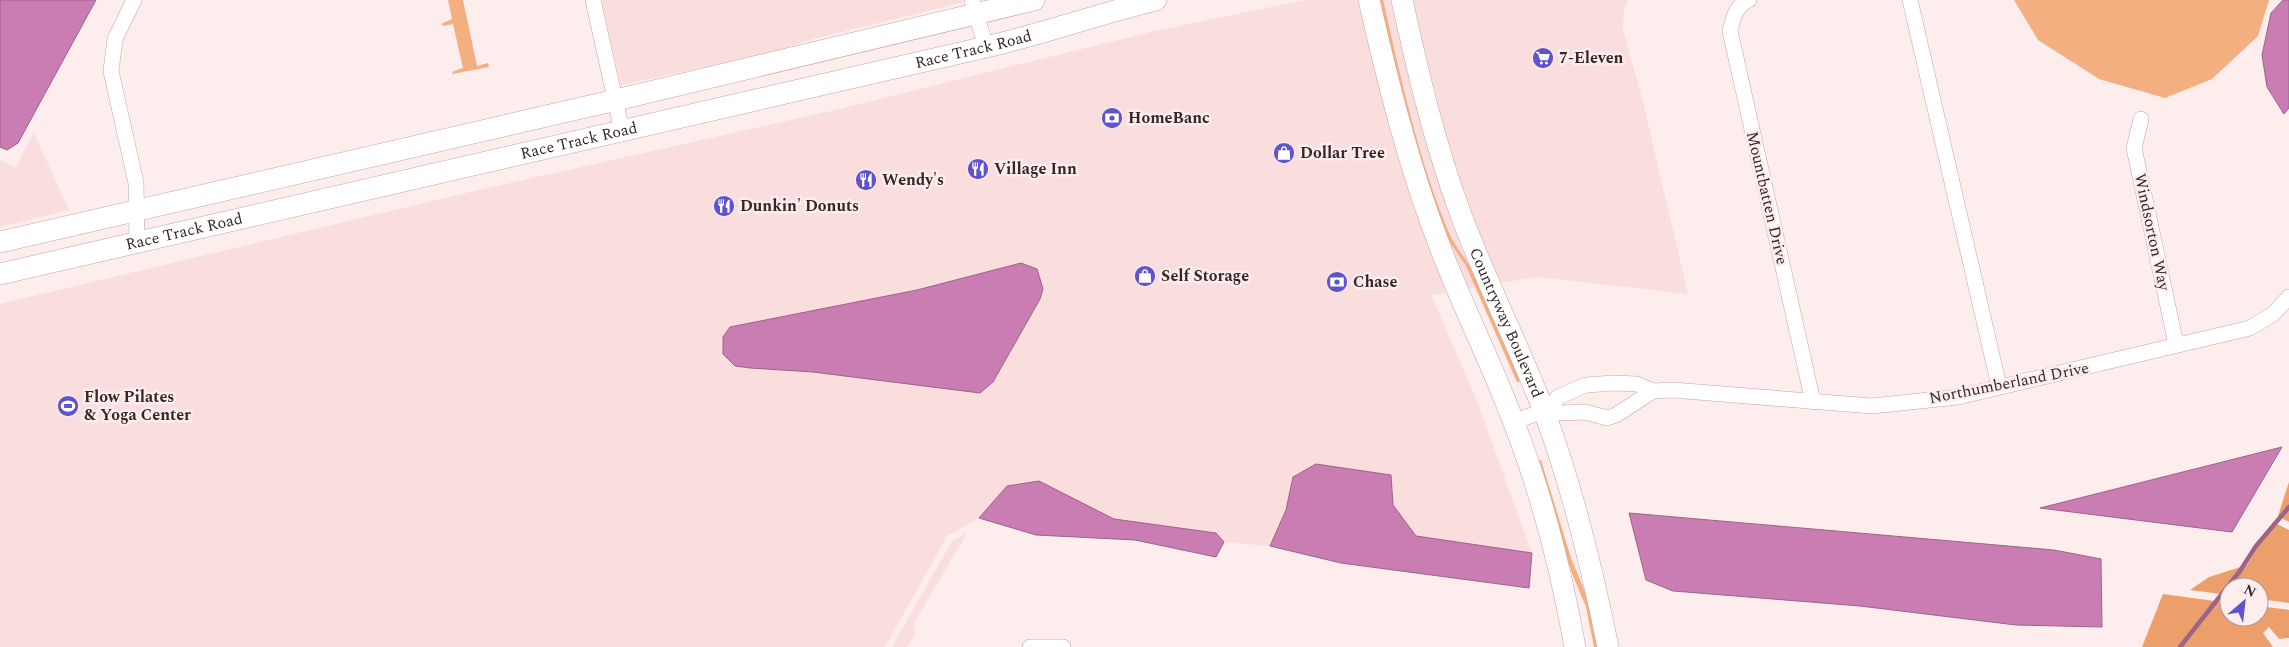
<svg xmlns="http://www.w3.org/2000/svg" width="2289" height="647" font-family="Spectral,serif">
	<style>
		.built { fill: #fadddd }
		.green { fill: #f4af80 }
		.forest { fill: #ec9f6a }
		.water { fill: #c97db2; stroke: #9d6388 }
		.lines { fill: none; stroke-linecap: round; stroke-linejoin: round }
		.stream { stroke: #9d6388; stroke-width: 4.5 }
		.street-casing { stroke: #c7a2a2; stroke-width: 16 }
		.secondary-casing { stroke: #c7a2a2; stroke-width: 22 }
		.street { stroke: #fff; stroke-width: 15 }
		.secondary { stroke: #fff; stroke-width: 21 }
		.labels { text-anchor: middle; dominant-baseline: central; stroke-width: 5; stroke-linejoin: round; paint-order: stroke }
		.street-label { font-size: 16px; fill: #352727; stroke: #fdeded }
		.poi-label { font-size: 16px; font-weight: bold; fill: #352727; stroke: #fdeded; text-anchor: start }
	</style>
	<rect width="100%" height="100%" fill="#fdeded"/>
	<g class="built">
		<path d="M601 0H963L964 2 809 40 773 52 621 85Z"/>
		<path d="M1305 0H1628L1624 9 1623 29 1643 102 1688 294 1537 277 1431 295 1475 396 1532 553 1416 536 1393 505 1390 475 1316 465 1293 477 1286 510 1270 546 1224 542 1216 533 1114 519 1038 481 1007 486 979 518 947 536 885 647H0V304L483 189 831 111 1151 32Z"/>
		<path d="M34 133 69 210 0 227V159L15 168Z"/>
		<path d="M967 533 914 623 916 632 907 647H892L952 541Z"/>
	</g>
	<g class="green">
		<path d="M448 0H463L477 66 488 63 489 67 452 74 454 71 463 68 453 24 443 26 441 24 452 19Z"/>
		<path d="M1380 0H1383C1401 78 1418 159 1449 233 1455 247 1466 258 1473 272 1490 307 1506 343 1520 380L1519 382H1517L1466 266 1447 238 1419 158 1399 86Z"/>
		<path d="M2014 0H2269L2258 36 2212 79 2165 98 2099 79 2038 40Z"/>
		<path d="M1538 460H1541L1571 558 1586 594 1599 647H1594L1586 607 1571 571Z"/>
	</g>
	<g class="forest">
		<path d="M2289 482V522L2278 516Z"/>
		<path d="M2273 522 2289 530V603L2259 599V587H2229V595L2190 590 2209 577 2247 565Z"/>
		<path d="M2163 594 2229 603V617H2259V606L2289 610V638L2279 639 2269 627 2263 633 2273 647H2142Z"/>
	</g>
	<g class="water">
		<path d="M0 0H96L18 143 7 150 0 147Z"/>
		<path d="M2283 0H2289V108L2284 114 2267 87 2262 55 2271 13Z"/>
		<path d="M1021 263 1037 269 1043 289 1040 299 993 382 980 393 813 372 750 368 735 366 723 354V337L730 327 917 290Z"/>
		<path d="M2282 447 2232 532 2040 508Z"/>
		<path d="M1316 464 1391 475 1393 505 1416 536 1532 553 1529 588 1341 563 1270 546 1286 510 1293 477Z"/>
		<path d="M1039 481 1114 519 1216 533 1224 542 1216 557 1135 540 1036 535 979 518 1007 486Z"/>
		<path d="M1629 513 2054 550 2101 559 2102 627 2016 625 1860 606 1673 591 1646 580Z"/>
	</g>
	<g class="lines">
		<path class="stream" d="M2180 647 2240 571 2256 546 2289 507"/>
		<g class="street-casing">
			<g id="street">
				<path d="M134 0 115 39 111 71 136 183 137 242"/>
				<path d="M593 0 622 131"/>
				<path d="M972 0 986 47"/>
				<path d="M1749 0C1736 5 1733 18 1730 31L1813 402"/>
				<path d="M1910 0 1999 386"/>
				<path d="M2141 119 2134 148 2176 344"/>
				<path d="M1550 408 1560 413 1585 412 1607 418 1616 415 1653 391 1673 390 1872 406 1958 397 2250 328 2273 314 2289 297"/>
				<path d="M1514 422 1550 408 1558 397 1586 385 1614 383 1637 384 1653 391"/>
				<path d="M1030 647H1063"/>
			</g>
		</g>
		<g class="secondary-casing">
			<g id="secondary">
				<path d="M1369 0C1388 83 1409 167 1440 247 1462 305 1490 360 1512 418 1541 491 1561 569 1575 647"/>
				<path id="s1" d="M1402 0C1418 73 1435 145 1461 215 1486 282 1519 346 1545 414 1573 489 1592 568 1608 647"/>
				<path d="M0 242 616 100 1034 0"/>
				<path id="s2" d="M0 274 986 47C1043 34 1098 14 1156 0"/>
			</g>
		</g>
		<use href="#street" class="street"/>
		<use href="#secondary" class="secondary"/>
	</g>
	<defs>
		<g id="supermarket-disc" transform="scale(1.125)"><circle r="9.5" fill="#6054cd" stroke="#fdeded"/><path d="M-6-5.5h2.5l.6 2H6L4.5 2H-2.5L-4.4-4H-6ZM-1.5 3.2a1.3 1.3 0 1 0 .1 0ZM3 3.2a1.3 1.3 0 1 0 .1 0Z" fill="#fff"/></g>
		<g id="bank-disc" transform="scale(1.125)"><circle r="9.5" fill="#6054cd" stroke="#fdeded"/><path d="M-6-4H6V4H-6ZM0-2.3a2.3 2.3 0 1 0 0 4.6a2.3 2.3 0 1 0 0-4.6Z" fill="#fff"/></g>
		<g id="shop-disc" transform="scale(1.125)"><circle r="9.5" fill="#6054cd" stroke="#fdeded"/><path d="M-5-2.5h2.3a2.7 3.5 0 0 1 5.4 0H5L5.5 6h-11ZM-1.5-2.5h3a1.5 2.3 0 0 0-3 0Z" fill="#fff"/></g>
		<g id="restaurant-disc" transform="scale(1.125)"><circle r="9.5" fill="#6054cd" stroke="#fdeded"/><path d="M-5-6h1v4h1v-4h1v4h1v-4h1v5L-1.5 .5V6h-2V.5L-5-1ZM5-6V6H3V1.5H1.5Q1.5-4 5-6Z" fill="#fff"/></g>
		<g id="stadium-disc" transform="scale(1.125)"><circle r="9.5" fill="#6054cd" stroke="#fdeded"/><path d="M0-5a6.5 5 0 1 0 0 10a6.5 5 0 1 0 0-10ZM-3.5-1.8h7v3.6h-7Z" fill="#fff"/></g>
	</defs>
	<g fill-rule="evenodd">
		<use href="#supermarket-disc" x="1543" y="58"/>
		<use href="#bank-disc" x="1112" y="118"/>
		<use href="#shop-disc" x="1284" y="153"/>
		<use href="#restaurant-disc" x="978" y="169"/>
		<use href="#restaurant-disc" x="866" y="180"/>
		<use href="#restaurant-disc" x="724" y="206"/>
		<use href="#shop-disc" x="1145" y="276"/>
		<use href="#bank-disc" x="1337" y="282"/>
		<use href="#stadium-disc" x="68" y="406"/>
	</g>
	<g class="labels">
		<g class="street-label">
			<text stroke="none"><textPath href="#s2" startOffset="999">Race Track Road</textPath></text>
			<text stroke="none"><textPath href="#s2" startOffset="594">Race Track Road</textPath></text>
			<text transform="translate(1767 198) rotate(77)">Mountbatten Drive</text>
			<text stroke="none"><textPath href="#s2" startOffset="189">Race Track Road</textPath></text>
			<text transform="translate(2152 232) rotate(78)">Windsorton Way</text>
			<text stroke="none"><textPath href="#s1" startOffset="340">Countryway Boulevard</textPath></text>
			<text transform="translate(2009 383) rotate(-11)">Northumberland Drive</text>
		</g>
		<g class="poi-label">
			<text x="1559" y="58">7-Eleven</text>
			<text x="1128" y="118">HomeBanc</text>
			<text x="1300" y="153">Dollar Tree</text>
			<text x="994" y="169">Village Inn</text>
			<text x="882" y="180">Wendy's</text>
			<text x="740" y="206">Dunkin' Donuts</text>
			<text x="1161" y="276">Self Storage</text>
			<text x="1353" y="282">Chase</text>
			<text x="84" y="397">Flow Pilates<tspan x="84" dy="18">&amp; Yoga Center</tspan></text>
		</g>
	</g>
	<g transform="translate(2244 602) rotate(28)"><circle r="24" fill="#fdeded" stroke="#ad9e9e"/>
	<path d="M0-4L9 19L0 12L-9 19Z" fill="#6054cd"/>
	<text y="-8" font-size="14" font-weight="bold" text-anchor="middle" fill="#352727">N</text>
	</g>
</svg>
